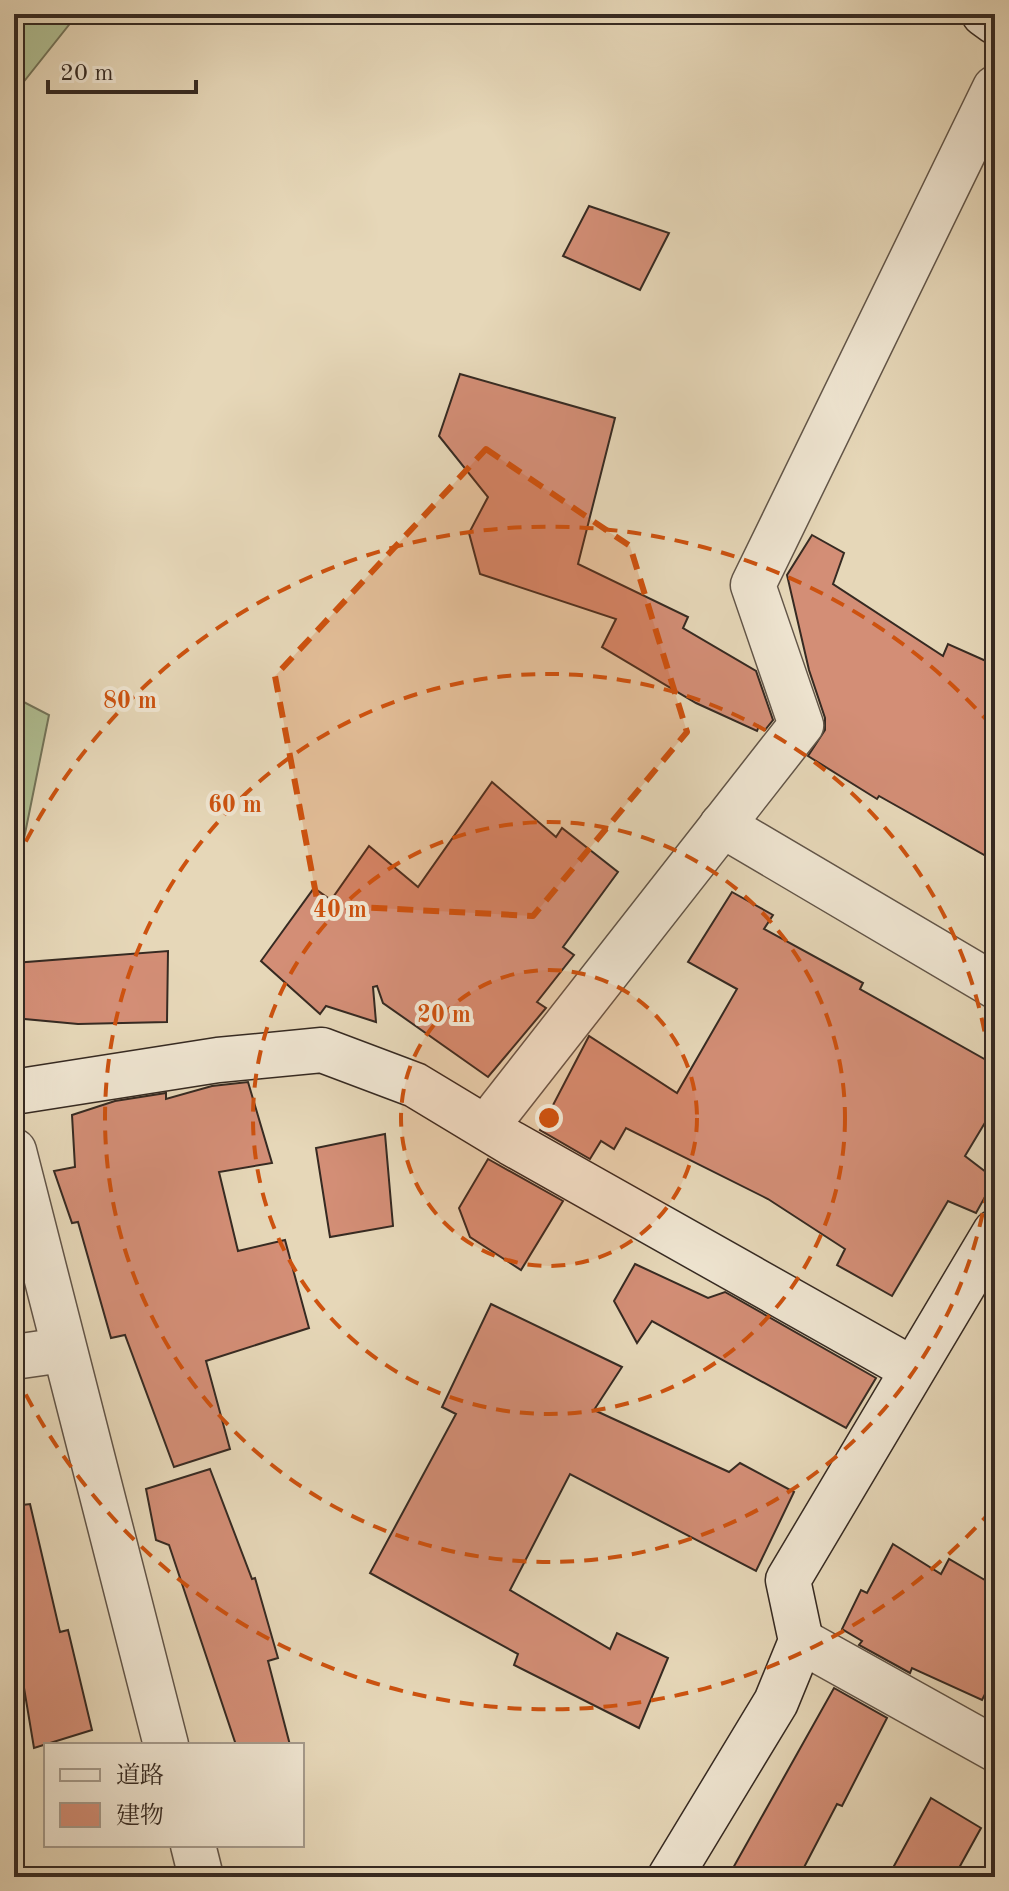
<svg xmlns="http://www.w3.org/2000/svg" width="1009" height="1891" font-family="'Old Standard TT','Noto Serif JP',serif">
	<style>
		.green { fill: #b0bf93; stroke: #73745a; stroke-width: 2 }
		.building { fill: #d38e76; stroke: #362a22; stroke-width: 2 }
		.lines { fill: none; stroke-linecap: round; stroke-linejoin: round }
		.street-casing { stroke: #625548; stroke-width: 47 }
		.secondary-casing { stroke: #362a22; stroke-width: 47 }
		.street { stroke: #efe5d1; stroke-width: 44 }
		.secondary { stroke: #efe5d1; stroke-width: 44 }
		.marked { fill: #cd520f; fill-opacity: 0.2; stroke: #cd520f; stroke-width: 6; stroke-dasharray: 16 10; stroke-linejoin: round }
		.ring { fill: none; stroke: #cd520f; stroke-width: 4; stroke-dasharray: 14 10 }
		.centre { fill: #cd520f; stroke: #efe5d1; stroke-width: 4 }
		.ring-label { font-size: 24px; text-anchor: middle; font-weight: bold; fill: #cd520f; stroke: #efe5d1; stroke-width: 8; stroke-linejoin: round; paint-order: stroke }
	</style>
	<rect width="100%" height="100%" fill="#e6d7b8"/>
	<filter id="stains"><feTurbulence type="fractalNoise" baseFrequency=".0025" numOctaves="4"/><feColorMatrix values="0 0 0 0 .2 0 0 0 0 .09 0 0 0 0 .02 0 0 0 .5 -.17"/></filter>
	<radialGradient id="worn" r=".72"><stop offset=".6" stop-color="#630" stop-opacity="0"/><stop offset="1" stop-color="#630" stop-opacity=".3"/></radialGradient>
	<g class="green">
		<path d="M14 14 76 16 14 94Z"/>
		<path d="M14 697 49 715 14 888Z"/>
	</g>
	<g class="building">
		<path d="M589 206 669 233 640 290 563 256Z"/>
		<path d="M460 374 615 418 578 564 688 617 683 628 756 671 773 720 765 730 759 726 757 731 696 703 602 647 616 619 480 574 469 533 488 497 439 436Z"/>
		<path d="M812 535 844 553 833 584 943 656 948 644 995 665V861L879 796 877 799 808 756 825 730V718L809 670 787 575Z"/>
		<path d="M492 782 556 837 562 828 618 872 563 947 574 955 537 1002 546 1008 488 1077 383 1003 377 986 373 987 376 1022 326 1006 320 1014 261 961 314 888 331 900 369 846 418 887Z"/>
		<path d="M732 892 773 915 764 929 863 983 860 989 995 1065V1106L965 1156 995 1179 976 1213 948 1201 892 1296 837 1265 845 1249 768 1199 626 1128 614 1149 601 1141 590 1159 540 1130 589 1036 677 1093 737 989 688 962Z"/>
		<path d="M168 951 167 1022 78 1024 14 1018V963Z"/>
		<path d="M248 1082 272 1163 219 1172 238 1251 285 1240 309 1328 206 1361 230 1449 174 1467 125 1335 111 1338 78 1222 72 1223 54 1171 75 1167 72 1115 115 1101 166 1093V1099L212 1086Z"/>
		<path d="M385 1134 393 1226 330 1237 316 1148Z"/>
		<path d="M488 1159 563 1201 521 1270 470 1237 459 1208Z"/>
		<path d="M635 1264 708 1298 725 1292 876 1378 846 1428 652 1321 637 1343 614 1301Z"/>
		<path d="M491 1304 622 1367 594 1410 729 1472 740 1463 794 1492 756 1571 570 1474 510 1590 610 1649 617 1633 668 1658 639 1728 514 1665 518 1654 370 1573 456 1414 442 1407Z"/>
		<path d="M210 1469 252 1579 255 1578 278 1658 268 1661 290 1745H236L169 1545 156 1540 146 1489Z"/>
		<path d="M30 1504 60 1632 68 1630 92 1730 34 1748 14 1628V1506Z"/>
		<path d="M893 1544 941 1574 949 1559 995 1586V1675L982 1700 912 1668 910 1673 859 1645 862 1641 842 1629 861 1590 867 1593Z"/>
		<path d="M834 1688 887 1718 842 1806 837 1804 799 1877H728Z"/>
		<path d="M931 1798 981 1828 954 1877H888Z"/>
	</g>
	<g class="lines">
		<g class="street-casing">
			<g id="street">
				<path d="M722 825 995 986"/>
				<path d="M486 1127 801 725 753 585 995 88"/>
				<path d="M14 1151 166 1745"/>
				<path d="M14 1357 63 1350"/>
				<path d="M801 1641 995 1749"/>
				<path d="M193 1845 201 1877"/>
			</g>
		</g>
		<g class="secondary-casing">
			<g id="secondary">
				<path d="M984 14 995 22"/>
				<path d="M14 1092 218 1060 322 1050 415 1085 511 1143 912 1369"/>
				<path d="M670 1877 776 1702 801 1641 788 1580 995 1232"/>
			</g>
		</g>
		<use href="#street" class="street"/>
		<use href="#secondary" class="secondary"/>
	</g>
	<path class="marked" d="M486 449 630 546 687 732 533 916 318 905 275 676Z"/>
	<circle cx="549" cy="1118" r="148" fill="#cd520f" fill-opacity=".12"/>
	<g class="ring">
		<circle cx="549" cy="1118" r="148"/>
		<circle cx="549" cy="1118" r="296"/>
		<circle cx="549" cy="1118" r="444"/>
		<path d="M992 1510A592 592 0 0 1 15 1373M15 863A592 592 0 0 1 992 726"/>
	</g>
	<circle cx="549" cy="1118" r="12" class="centre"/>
	<g class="ring-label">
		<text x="130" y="708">80 m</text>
		<text x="235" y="812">60 m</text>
		<text x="340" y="917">40 m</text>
		<text x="444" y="1022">20 m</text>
	</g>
	<rect width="1009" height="1891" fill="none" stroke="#e6d7b8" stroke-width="48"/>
	<rect x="16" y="16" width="977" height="1859" fill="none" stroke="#362a22" stroke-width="4"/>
	<rect x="24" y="24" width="961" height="1843" fill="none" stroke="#362a22" stroke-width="2"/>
	<rect x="44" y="1743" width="260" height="104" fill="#efe5d1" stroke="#a59a8b" stroke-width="2"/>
	<rect x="60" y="1769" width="40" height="12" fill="#efe5d1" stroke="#a59a8b" stroke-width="2"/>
	<text x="116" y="1783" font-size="24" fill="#362a22">道路</text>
	<rect x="60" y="1803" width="40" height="24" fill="#d38e76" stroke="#a59a8b" stroke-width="2"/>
	<text x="116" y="1823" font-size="24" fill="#362a22">建物</text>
	<path d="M48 80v12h148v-12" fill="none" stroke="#362a22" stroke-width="4"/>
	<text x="60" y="80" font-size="24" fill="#362a22" stroke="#efe5d1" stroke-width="6" paint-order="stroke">20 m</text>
	<rect width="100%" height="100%" filter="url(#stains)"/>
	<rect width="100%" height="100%" fill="url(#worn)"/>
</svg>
